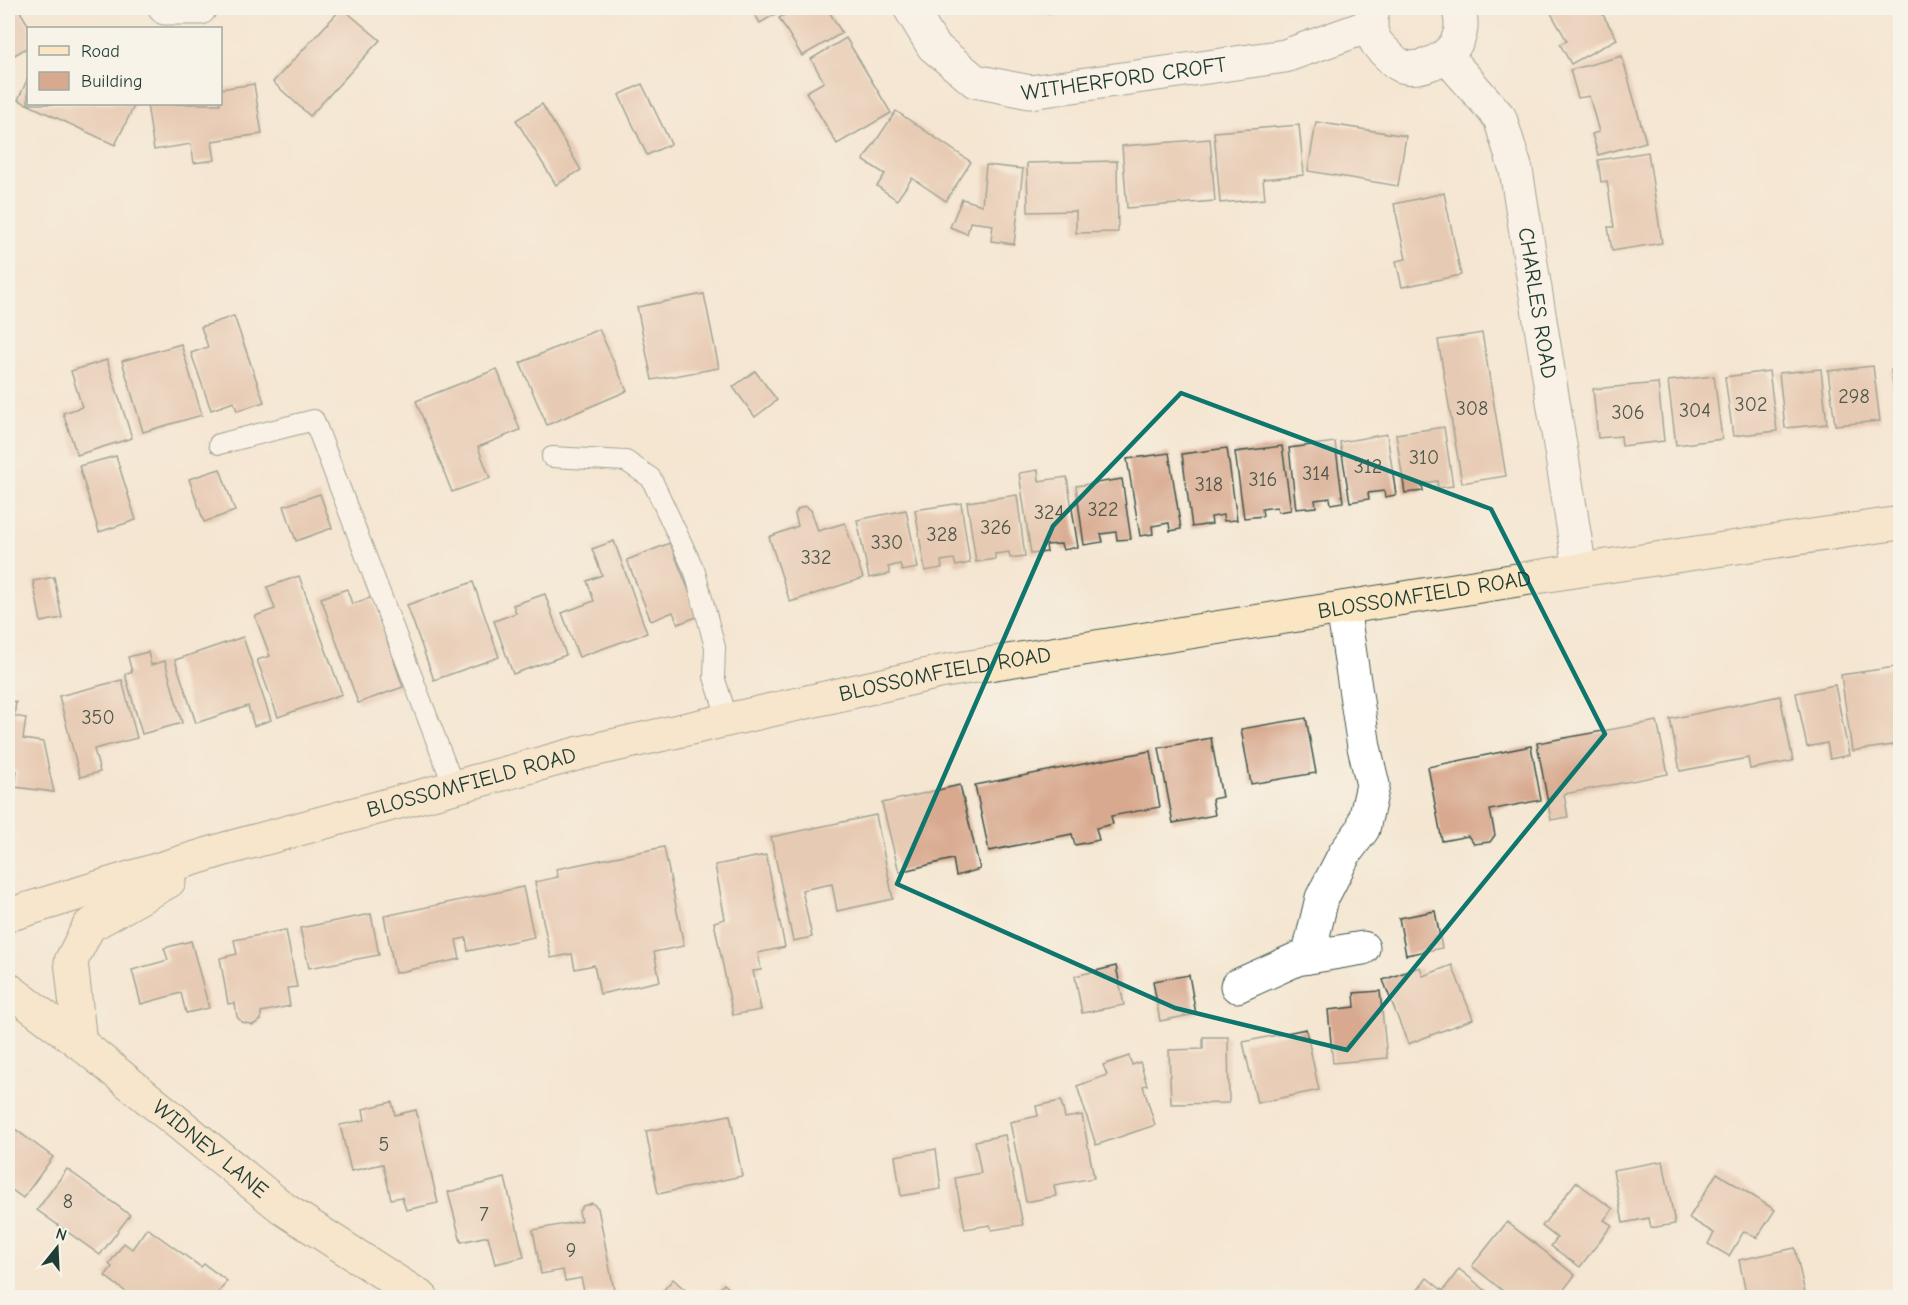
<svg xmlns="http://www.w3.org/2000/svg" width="1908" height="1305" font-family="'Comic Neue',sans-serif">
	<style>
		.building { fill: #d8a98e }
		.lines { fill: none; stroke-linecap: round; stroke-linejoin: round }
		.lane-casing { stroke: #3f564c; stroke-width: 22 }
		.street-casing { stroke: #3f564c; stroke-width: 35 }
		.secondary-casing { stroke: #3f564c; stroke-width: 35 }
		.lane { stroke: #fff; stroke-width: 20 }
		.street { stroke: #fff; stroke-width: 33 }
		.secondary { stroke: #fbe6c3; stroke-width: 33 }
		.marked { fill: none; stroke: #0f766e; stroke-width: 4.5; stroke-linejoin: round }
		.labels { text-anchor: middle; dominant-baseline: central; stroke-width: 5; stroke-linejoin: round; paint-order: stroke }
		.number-label { font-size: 20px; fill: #4d584a }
		.street-label { font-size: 22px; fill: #1f3d34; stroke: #f7f3e8 }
	</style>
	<rect width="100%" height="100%" fill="#f7f3e8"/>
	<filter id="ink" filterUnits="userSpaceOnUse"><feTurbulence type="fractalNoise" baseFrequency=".0167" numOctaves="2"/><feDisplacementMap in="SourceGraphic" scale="12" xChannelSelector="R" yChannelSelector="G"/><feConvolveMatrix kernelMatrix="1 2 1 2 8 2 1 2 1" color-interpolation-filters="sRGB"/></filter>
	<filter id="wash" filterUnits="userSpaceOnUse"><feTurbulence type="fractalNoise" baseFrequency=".008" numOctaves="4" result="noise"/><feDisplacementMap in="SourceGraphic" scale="24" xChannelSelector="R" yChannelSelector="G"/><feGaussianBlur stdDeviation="1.35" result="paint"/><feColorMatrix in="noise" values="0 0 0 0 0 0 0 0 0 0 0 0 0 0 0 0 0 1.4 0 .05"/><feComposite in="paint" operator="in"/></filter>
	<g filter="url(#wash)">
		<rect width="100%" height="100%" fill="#f4e6d1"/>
		<g id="blocks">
			<g class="building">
				<path d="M8 8H18L30 28 28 47 8 59Z"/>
				<path d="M342 8 380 40 310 116 273 82Z"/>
				<path d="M751 8H786L760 23Z"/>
				<path d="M797 8H827L842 33 802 56 779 18Z"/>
				<path d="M1034 8H1084V9L1047 13Z"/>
				<path d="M1548 8H1599L1617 39 1571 64 1560 44 1567 41Z"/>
				<path d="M846 38 891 113 837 144 806 92 824 82 811 59Z"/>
				<path d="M1622 56 1646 142 1598 155 1592 134 1599 132 1589 96 1578 98 1570 70Z"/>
				<path d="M28 78V104H135L115 145 18 100Z"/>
				<path d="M254 84 262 134 212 141 215 160 194 163 191 144 154 150 147 104H220V89Z"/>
				<path d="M642 84 671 144 647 155 619 95Z"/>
				<path d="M542 104 581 170 556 185 516 120Z"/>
				<path d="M896 111 971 162 946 201 912 178 897 200 877 186 885 174 863 160Z"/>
				<path d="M1316 122 1406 136 1398 186 1308 171Z"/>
				<path d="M1299 125 1304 175 1263 179 1265 199 1220 203 1214 132Z"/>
				<path d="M1210 139 1215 201 1127 208 1122 146Z"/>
				<path d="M1648 152 1662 243 1612 251 1608 227H1614L1607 181 1601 182 1598 160Z"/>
				<path d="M1117 161 1118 232 1076 233V211L1028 212 1027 163Z"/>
				<path d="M986 165 1023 169 1014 244 991 241 993 225 970 222 967 234 950 227 962 199 982 205Z"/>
				<path d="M1444 193 1461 275 1402 287 1396 261 1406 259 1394 204Z"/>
				<path d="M704 294 719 368 652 380 637 307Z"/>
				<path d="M234 316 264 402 237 411 234 402 211 410 191 353 208 347 201 327Z"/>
				<path d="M599 329 627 391 547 425 520 363Z"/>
				<path d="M1482 333 1506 476 1462 483 1438 340Z"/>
				<path d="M181 344 202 415 143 432 122 361Z"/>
				<path d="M107 360 132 438 77 455 63 413 82 407 71 371Z"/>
				<path d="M1873 366 1880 421 1835 425 1828 371Z"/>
				<path d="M1900 368V421H1899L1891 370Z"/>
				<path d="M497 369 520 430 478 447 490 478 452 492 416 401Z"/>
				<path d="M1821 369 1827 424 1785 428 1779 373Z"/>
				<path d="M755 371 777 400 755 417 733 387Z"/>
				<path d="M1769 371 1777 431 1733 436 1725 377Z"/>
				<path d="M1714 376 1722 439 1676 445 1668 381Z"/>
				<path d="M1658 383 1664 441 1622 446 1621 436 1598 438 1593 389Z"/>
				<path d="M1444 427 1453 486 1438 488 1437 481 1422 484 1423 491 1405 493 1396 434Z"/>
				<path d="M1387 434 1396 495 1385 497 1384 491 1368 493 1369 499 1350 502 1340 442Z"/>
				<path d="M1335 442 1343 502 1331 504 1330 498 1315 500 1316 507 1296 509 1289 448Z"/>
				<path d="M1282 446 1291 510 1278 512 1277 507 1262 509 1263 516 1244 518 1235 452Z"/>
				<path d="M1227 448 1237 520 1224 521 1223 515 1211 517 1212 524 1192 527 1182 454Z"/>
				<path d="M1169 453 1181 529 1170 531 1169 523 1152 526 1153 534 1140 536 1127 459Z"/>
				<path d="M116 456 136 520 99 532 79 466Z"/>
				<path d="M220 469 235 511 204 522 189 479Z"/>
				<path d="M1038 470 1039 481 1067 477 1078 547 1063 550 1061 544 1046 545 1047 552 1031 554 1019 473Z"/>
				<path d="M1122 479 1131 539 1117 540 1116 532 1101 534 1103 542 1084 545 1076 486Z"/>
				<path d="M320 494 332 528 296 541 284 506Z"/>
				<path d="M1017 495 1025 556 1010 558 1009 552 995 554V559L976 562 967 502Z"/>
				<path d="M961 503 970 563 956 566 954 559 941 561 942 568 925 571 915 510Z"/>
				<path d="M805 506 811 510 818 531 845 523 863 578 790 602 769 537 798 526 795 514 798 509Z"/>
				<path d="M906 510 918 568 902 571 900 564 888 567 890 574 869 578 857 520Z"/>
				<path d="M614 541 647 633 579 657 562 613 594 601 587 581 602 575 592 549Z"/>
				<path d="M670 543 699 616 678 624 673 612 651 621 627 560Z"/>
				<path d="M299 576 342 694 278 717 257 660 270 656 255 616 275 609 267 587Z"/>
				<path d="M54 577 62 618 41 622 33 581Z"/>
				<path d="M473 582 499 657 434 680 407 605Z"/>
				<path d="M347 589 352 604 372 597 403 687 358 703 321 598Z"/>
				<path d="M545 594 566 655 513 674 494 621 516 613 513 605Z"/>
				<path d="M243 637 271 720 254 726 248 706 196 723 175 660Z"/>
				<path d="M148 652 151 665 165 661 182 723 142 734 125 674 132 672 128 657Z"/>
				<path d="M1895 667 1900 706V744L1852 751 1841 675Z"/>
				<path d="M122 680 137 738 94 749 100 772 80 777 59 696Z"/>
				<path d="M1835 685 1849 755 1830 759 1827 743 1807 747 1796 693Z"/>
				<path d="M1780 696 1793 761 1750 769 1748 758 1680 771 1670 719Z"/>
				<path d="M8 700 16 702 14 716 26 718 23 739 43 742 54 792 15 787 17 771 8 770Z"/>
				<path d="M1306 718 1316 773 1251 784 1241 729Z"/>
				<path d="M1657 721 1668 774 1564 794 1568 817 1551 820 1537 743Z"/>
				<path d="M1211 738 1222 797 1212 799 1215 815 1173 823 1159 748Z"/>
				<path d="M1531 746 1541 800 1490 810 1495 835 1490 842 1474 844 1468 836 1442 841 1428 767Z"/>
				<path d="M1150 751 1160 807 1111 816 1113 824 1096 828 1099 840 1075 845 1072 834 989 851 975 785Z"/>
				<path d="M960 785 980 869 956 876 953 859 899 872 882 803Z"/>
				<path d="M876 815 893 899 837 911 832 884 802 890 812 937 793 941 771 837Z"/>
				<path d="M664 847 684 946 654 952 660 981 600 994 594 965 575 969 572 954 551 958 535 882 558 877 556 869Z"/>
				<path d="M766 855 785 947 758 953 761 970 753 971 761 1010 733 1015 714 922 725 919 715 865Z"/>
				<path d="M523 887 534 937 468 951 466 938 456 940 460 959 395 973 384 916Z"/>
				<path d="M1435 911 1442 948 1406 955 1399 918Z"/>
				<path d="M371 914 379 955 309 968 300 928Z"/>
				<path d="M286 930 297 987 287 988 290 1006 261 1012V1020L253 1025 242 1022 237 1017 235 1003 228 1004 220 958 237 954 234 940Z"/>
				<path d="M191 941 209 1008 186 1013 181 993 141 1004 132 970 168 960 164 948Z"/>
				<path d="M1452 965 1473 1019 1408 1044 1383 980 1420 967 1423 976Z"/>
				<path d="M1116 966 1124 1005 1082 1013 1075 976Z"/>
				<path d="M1189 975 1196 1014 1160 1021 1153 981Z"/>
				<path d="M1380 991 1387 1058 1333 1063 1328 1010 1355 1007 1354 993Z"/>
				<path d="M1306 1029 1319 1090 1257 1103 1243 1042Z"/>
				<path d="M1203 1037H1228L1229 1103 1171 1104 1169 1050 1203 1049Z"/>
				<path d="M1129 1056 1132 1065 1140 1062 1147 1085 1143 1086 1155 1125 1096 1145 1077 1086 1107 1075 1103 1065Z"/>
				<path d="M1061 1101 1065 1118 1082 1115 1094 1178 1054 1185 1056 1196 1026 1202 1010 1122 1038 1116 1036 1106Z"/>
				<path d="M392 1102 395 1115 416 1110 438 1203 406 1210 402 1197 391 1199 383 1164 351 1171 340 1125 365 1120 363 1109Z"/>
				<path d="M730 1115 742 1176 658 1194 646 1131Z"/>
				<path d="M8 1124 53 1157 23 1198 8 1187Z"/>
				<path d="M1005 1135 1023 1225 992 1230 990 1225 965 1229 955 1178 981 1173 975 1141Z"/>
				<path d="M936 1149 941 1189 901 1196 895 1156Z"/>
				<path d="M1663 1161 1675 1224 1651 1228 1649 1218 1623 1223 1613 1170Z"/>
				<path d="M67 1169 130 1215 100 1255 37 1210Z"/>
				<path d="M1717 1173 1775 1210 1757 1238 1744 1231 1729 1256 1708 1244 1714 1233 1689 1218Z"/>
				<path d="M505 1178 524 1257 495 1264 488 1236 461 1242 448 1192Z"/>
				<path d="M1576 1182 1613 1209 1604 1220 1612 1225 1580 1267 1551 1246 1557 1238 1542 1226Z"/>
				<path d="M592 1203 598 1208 614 1290 585 1295 581 1278 565 1281 563 1270 541 1274 533 1230 581 1221 579 1211 583 1206Z"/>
				<path d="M1507 1222 1575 1275 1559 1296 1551 1290 1546 1298 1539 1295 1537 1298H1512L1472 1266Z"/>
				<path d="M147 1228 201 1267 204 1264 227 1281 215 1298H134L105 1276 112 1267 109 1264 124 1243 132 1249Z"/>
				<path d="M1795 1248 1806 1298H1747L1739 1260Z"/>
				<path d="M1459 1269 1495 1298 1413 1296 1427 1278 1443 1291Z"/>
				<path d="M673 1279 694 1298H657Z"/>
				<path d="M724 1284 740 1298H712Z"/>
			</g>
		</g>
	</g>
	<g filter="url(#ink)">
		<use href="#blocks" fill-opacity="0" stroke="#3f564c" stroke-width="1.5"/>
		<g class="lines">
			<g class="lane-casing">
				<g id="lane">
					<path d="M219 444 314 420 454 787"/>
					<path d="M552 457 626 461 651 478 695 572 715 647 714 677 728 720"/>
				</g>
			</g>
			<g class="street-casing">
				<g id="street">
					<path d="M165 8H200"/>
					<path id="s1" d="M910 8 933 46 975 81 1030 92 1285 56 1369 26"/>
					<path d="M1373 8C1369 28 1370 39 1386 53 1390 57 1395 63 1400 65 1410 70 1422 67 1432 63 1455 53 1467 33 1458 8"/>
					<path id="s2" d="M1447 57 1500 118 1516 170 1580 570"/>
					<path d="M1308 957 1322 898 1345 853 1363 829 1373 785 1364 747 1343 608"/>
					<path d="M1237 986 1297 959 1363 948"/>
				</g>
			</g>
			<g class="secondary-casing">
				<g id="secondary">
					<path id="s3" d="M8 915 225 849 580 753 945 671 1580 570 1900 523"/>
					<path id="s4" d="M8 989 80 1043 284 1209 422 1298"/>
					<path d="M80 1043 71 961 89 926 169 881"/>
				</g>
			</g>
			<use href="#lane" class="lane"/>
			<use href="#street" class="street"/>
			<use href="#secondary" class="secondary"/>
		</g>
	</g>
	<path d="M0 0H1908V1305H0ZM1181 393 1491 509 1605 734 1347 1050 1175 1008 897 884 1053 526Z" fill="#f4e6d1" fill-opacity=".55" fill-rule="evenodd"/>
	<path class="marked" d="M1181 393 1491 509 1605 734 1347 1050 1175 1008 897 884 1053 526Z"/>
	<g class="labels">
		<g class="number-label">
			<text x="1854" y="396">298</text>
			<text x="1751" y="404">302</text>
			<text x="1472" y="408">308</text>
			<text x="1695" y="410">304</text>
			<text x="1628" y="412">306</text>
			<text x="1424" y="457">310</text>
			<text x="1368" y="466">312</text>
			<text x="1316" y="473">314</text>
			<text x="1263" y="479">316</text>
			<text x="1209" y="484">318</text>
			<text x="1103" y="509">322</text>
			<text x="1049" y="512">324</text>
			<text x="996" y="527">326</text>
			<text x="942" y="534">328</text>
			<text x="887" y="542">330</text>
			<text x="816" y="557">332</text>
			<text x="98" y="717">350</text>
			<text x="384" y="1144">5</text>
			<text x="68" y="1201">8</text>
			<text x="484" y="1214">7</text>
			<text x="571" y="1250">9</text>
		</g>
		<g class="street-label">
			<text stroke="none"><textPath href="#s1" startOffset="250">WITHERFORD CROFT</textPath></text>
			<text stroke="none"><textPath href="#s2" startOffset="270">CHARLES ROAD</textPath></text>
			<text stroke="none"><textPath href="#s3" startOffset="1454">BLOSSOMFIELD ROAD</textPath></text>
			<text stroke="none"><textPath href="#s3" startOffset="968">BLOSSOMFIELD ROAD</textPath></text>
			<text stroke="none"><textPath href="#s3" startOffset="482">BLOSSOMFIELD ROAD</textPath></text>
			<text stroke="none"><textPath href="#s4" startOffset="258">WIDNEY LANE</textPath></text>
		</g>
	</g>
	<rect width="1908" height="1305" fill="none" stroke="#f7f3e8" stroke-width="30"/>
	<rect x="27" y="27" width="195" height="78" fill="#f7f3e8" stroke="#a1aaa0" stroke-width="1.5"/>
	<rect x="39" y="46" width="30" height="9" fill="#fbe6c3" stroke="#a1aaa0" stroke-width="1.5"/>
	<text x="81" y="57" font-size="18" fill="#1f3d34">Road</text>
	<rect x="39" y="72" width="30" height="18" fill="#d8a98e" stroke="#a1aaa0" stroke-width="1.5"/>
	<text x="81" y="87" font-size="18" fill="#1f3d34">Building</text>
	<g transform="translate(57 1248) rotate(18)" stroke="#f7f3e8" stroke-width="4.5" paint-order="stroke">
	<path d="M0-4.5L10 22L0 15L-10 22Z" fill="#1f3d34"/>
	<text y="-9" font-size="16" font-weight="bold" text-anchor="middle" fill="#1f3d34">N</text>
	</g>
</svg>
